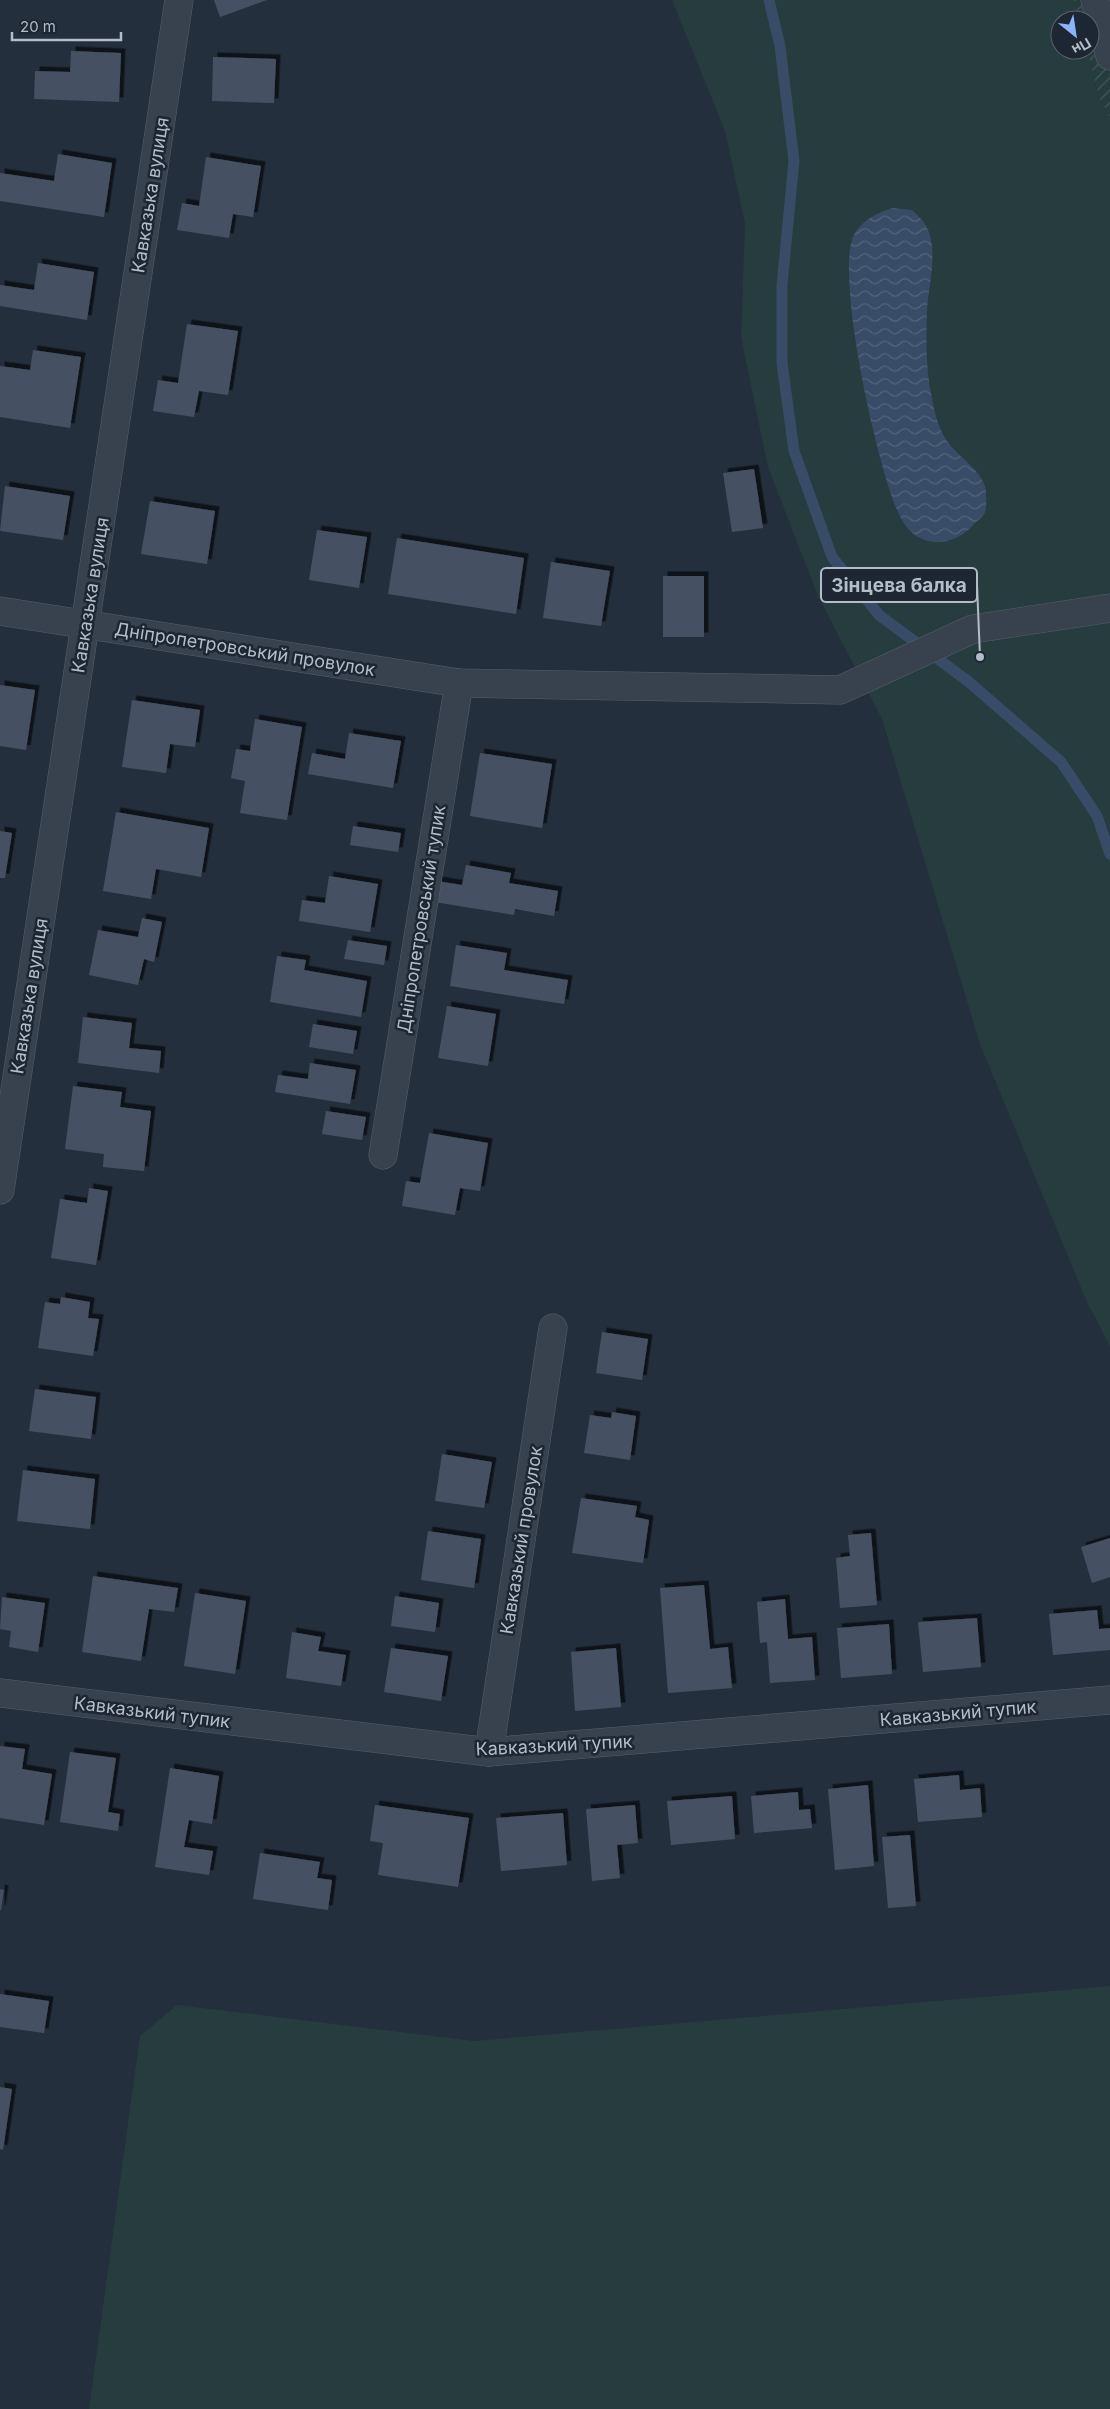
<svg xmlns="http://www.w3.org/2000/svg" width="1110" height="2409" font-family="Inter,sans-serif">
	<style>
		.grass { fill: #263c3f }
		.garden { fill: url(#garden-furrows) }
		.water { fill: url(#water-waves) }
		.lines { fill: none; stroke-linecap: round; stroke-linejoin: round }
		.stream { stroke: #394c67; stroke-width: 11 }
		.building { fill: #455162; filter: url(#shadow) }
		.minor-casing { stroke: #565f6c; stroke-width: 29 }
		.minor { stroke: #38414e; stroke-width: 28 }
		.labels { text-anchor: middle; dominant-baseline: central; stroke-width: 5; stroke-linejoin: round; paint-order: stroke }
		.street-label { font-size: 18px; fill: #b4bcc9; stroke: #1d2633 }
		.leader { fill: none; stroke: #b4bcc9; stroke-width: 2 }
		.callout-dot { fill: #b4bcc9; stroke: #1d2633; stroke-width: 2 }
		.callout { fill: #1d2633; stroke: #b4bcc9; stroke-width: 2 }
		.callout-label { font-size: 19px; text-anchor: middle; font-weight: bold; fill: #b4bcc9 }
	</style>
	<defs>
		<pattern id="garden-furrows" width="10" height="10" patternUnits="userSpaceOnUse" patternTransform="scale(1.25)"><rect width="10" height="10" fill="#263c3f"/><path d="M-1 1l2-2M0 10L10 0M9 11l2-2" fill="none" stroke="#435659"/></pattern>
		<pattern id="water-waves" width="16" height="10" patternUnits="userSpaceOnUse" patternTransform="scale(1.25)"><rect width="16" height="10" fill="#394c67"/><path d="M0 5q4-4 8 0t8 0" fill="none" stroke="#53647b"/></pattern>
		<filter id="shadow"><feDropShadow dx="4.5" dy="-4.5" stdDeviation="0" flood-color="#0009"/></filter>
	</defs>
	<rect width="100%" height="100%" fill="#242f3e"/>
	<g class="grass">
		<path d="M672 0H1074L1079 20H1060V50H1087L1099 98 1110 117V1346L1087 1302 980 1044 882 719 818 596 768 467 741 337 745 224 725 131Z"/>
		<path d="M1110 1986V2409H89L140 2036 177 2005 474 2041Z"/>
	</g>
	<path class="garden" d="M1074 0H1110V117L1099 98 1087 50H1090V20H1079Z"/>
	<path class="water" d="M892 208 912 210C916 214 922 219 925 224 940 250 928 284 927 312 926 338 926 368 931 393 934 410 937 426 947 441 957 456 985 472 986 492 986 497 987 507 985 512 984 516 978 520 975 523 954 548 919 550 902 520 880 483 832 267 855 233 864 219 877 213 892 208Z"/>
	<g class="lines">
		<path class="stream" d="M769 0 780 46 794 161 782 285V363L794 451 832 557 879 615 969 682 1061 762 1097 816 1110 854"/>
	</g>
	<g class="building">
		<path d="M214 0H267L220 17Z"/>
		<path d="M71 51 121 53 119 102 34 99 35 71 70 72Z"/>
		<path d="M213 57 276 59 274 103 212 101Z"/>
		<path d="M58 154 112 163 104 217 0 201V173L54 181Z"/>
		<path d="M206 157 261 166 253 217 233 214 229 238 177 230 182 203 199 206Z"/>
		<path d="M38 263 94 272 87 320 0 306V285L34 290Z"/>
		<path d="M187 324 238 331 228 395 199 391 194 417 153 411 158 380 178 383Z"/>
		<path d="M33 350 81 357 70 428 0 417V366L30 370Z"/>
		<path d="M754 469 763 528 732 532 723 473Z"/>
		<path d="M5 486 70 496 63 540 0 531Z"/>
		<path d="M150 501 215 511 207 564 141 554Z"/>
		<path d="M317 530 367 537 359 588 309 580Z"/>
		<path d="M397 538 524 558 516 614 388 594Z"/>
		<path d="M551 562 610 571 601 626 543 618Z"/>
		<rect x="663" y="576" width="41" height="61"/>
		<path d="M0 685 35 690 26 750 0 746Z"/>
		<path d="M132 700 200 710 195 747 170 744 166 773 122 767Z"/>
		<path d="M255 719 302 727 287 820 240 813 245 781 231 778 236 749 250 751Z"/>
		<path d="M349 733 401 741 393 788 308 774 312 753 345 759Z"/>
		<path d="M480 753 552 764 542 828 470 816Z"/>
		<path d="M116 812 209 828 201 877 156 869 151 899 103 891Z"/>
		<path d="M353 826 401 833 398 852 350 845Z"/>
		<path d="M0 831 12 833 5 878H0Z"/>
		<path d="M466 865 511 873 509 883 558 891 554 916 515 909 514 915 434 902 437 881 462 885Z"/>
		<path d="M329 876 378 884 370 932 299 921 302 900 325 903Z"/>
		<path d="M142 918 162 922 154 962 144 959 138 985 89 975 98 930 138 937Z"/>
		<path d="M348 940 387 946 384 965 344 959Z"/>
		<path d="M456 945 507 953 504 970 568 980 564 1004 450 986Z"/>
		<path d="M277 956 306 960 304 970 367 981 361 1017 270 1002Z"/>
		<path d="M447 1006 496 1014 488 1066 438 1058Z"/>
		<path d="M83 1017 132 1023 129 1048 161 1051 159 1073 78 1063Z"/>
		<path d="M313 1024 357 1031 353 1054 309 1047Z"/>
		<path d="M310 1063 356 1070 350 1104 275 1092 278 1075 308 1079Z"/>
		<path d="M73 1086 122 1092 120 1107 151 1111 144 1171 103 1167 104 1154 65 1149Z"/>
		<path d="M326 1111 366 1117 362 1140 322 1134Z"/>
		<path d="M429 1133 488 1143 480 1191 460 1188 455 1215 402 1206 406 1181 420 1183Z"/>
		<path d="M89 1188 108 1191 96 1265 51 1258 60 1199 87 1203Z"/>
		<path d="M61 1297 90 1302 88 1318 99 1319 93 1356 38 1348 45 1302 60 1304Z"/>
		<path d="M602 1332 648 1339 642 1380 596 1373Z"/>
		<path d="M35 1389 96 1397 91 1439 29 1431Z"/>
		<path d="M612 1412 636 1416 630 1460 584 1453 590 1415 611 1418Z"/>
		<path d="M442 1454 492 1462 484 1508 435 1501Z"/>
		<path d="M23 1470 95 1479 90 1529 17 1521Z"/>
		<path d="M581 1498 637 1506 635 1517 649 1520 643 1563 572 1553Z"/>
		<path d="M428 1531 481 1539 474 1588 421 1580Z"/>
		<path d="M871 1533 877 1605 840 1608 836 1558 850 1556 848 1535Z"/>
		<path d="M1110 1538V1577L1092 1583 1081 1547Z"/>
		<path d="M93 1576 178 1588 174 1612 149 1609 141 1661 82 1652Z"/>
		<path d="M704 1585 710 1649 728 1647 732 1688 668 1693 660 1588Z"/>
		<path d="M195 1593 246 1601 235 1674 184 1666Z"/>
		<path d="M395 1596 439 1603 435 1632 391 1626Z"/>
		<path d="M2 1597 45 1603 38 1652 9 1647 11 1631 0 1629Z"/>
		<path d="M785 1599 788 1639 812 1637 815 1680 770 1683 767 1642 760 1643 757 1602Z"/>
		<path d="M1097 1610 1099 1629 1110 1628V1650L1053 1655 1049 1614Z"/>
		<path d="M977 1618 981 1667 923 1672 918 1622Z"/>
		<path d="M889 1624 892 1674 841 1678 837 1628Z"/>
		<path d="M292 1632 321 1637 318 1651 346 1655 341 1686 286 1678Z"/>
		<path d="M391 1648 448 1656 441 1701 384 1692Z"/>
		<path d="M616 1648 621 1707 575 1711 571 1652Z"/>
		<path d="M0 1746 25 1749 22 1769 52 1774 44 1825 0 1818Z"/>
		<path d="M70 1752 116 1758 108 1812 120 1814 118 1831 60 1822Z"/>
		<path d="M170 1768 219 1776 212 1824 189 1820 184 1847 213 1851 209 1875 155 1867Z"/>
		<path d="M959 1775 960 1790 980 1788 982 1817 918 1822 914 1779Z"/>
		<path d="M868 1785 874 1866 835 1870 828 1789Z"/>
		<path d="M798 1792 799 1810 810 1809 812 1828 754 1833 751 1796Z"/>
		<path d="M732 1796 735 1839 671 1845 667 1801Z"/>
		<path d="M375 1805 469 1818 458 1887 378 1875 383 1843 370 1841Z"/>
		<path d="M635 1805 638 1843 617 1845 620 1878 592 1881 586 1809Z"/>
		<path d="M563 1813 567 1865 501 1871 496 1818Z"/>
		<path d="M910 1835 916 1906 888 1908 882 1837Z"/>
		<path d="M260 1853 320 1862 317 1878 332 1880 328 1910 253 1899Z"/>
		<path d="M0 1889 4 1890 1 1910H0Z"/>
		<path d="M0 1994 49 2001 44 2033 0 2027Z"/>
		<path d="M0 2087 12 2089 3 2150 0 2149Z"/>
	</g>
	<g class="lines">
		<g class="minor-casing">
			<g id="minor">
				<path d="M1095 0 1110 56"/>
				<path d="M0 611 459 683 840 690 973 629 1110 608"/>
				<path d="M383 1155 459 683"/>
				<path d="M0 1190 179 0"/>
				<path d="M0 1693 489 1752 1110 1700"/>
				<path d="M489 1752 553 1328"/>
			</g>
		</g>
		<use href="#minor" class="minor"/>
	</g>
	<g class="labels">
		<g class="street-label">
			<text transform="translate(150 195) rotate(-81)">Кавказька вулиця</text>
			<text transform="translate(90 595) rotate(-81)">Кавказька вулиця</text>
			<text transform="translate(245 649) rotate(9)">Дніпропетровський провулок</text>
			<text transform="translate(421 919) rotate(-81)">Дніпропетровський тупик</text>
			<text transform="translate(29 996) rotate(-81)">Кавказька вулиця</text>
			<text transform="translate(521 1540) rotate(-81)">Кавказький провулок</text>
			<text transform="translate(152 1712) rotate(7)">Кавказький тупик</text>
			<text transform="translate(958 1713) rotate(-5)">Кавказький тупик</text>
			<text transform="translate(554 1745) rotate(-3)">Кавказький тупик</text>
		</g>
	</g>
	<path class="leader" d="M980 657L977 585"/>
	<circle class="callout-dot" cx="980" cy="657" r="5"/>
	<rect class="callout" x="821" y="568" width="156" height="34" rx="5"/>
	<g class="callout-label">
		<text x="899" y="592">Зінцева балка</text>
	</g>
	<g transform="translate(1075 35) rotate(150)"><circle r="24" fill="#1d2633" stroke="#59626f"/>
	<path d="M0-4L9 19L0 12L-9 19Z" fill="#8ab4f8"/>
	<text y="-8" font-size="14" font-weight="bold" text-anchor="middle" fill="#b4bcc9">Пн</text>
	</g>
	<path d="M12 32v8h109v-8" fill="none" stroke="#b4bcc9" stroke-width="2.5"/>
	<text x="20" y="32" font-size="15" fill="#b4bcc9" stroke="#1d2633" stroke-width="4" paint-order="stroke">20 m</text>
</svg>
